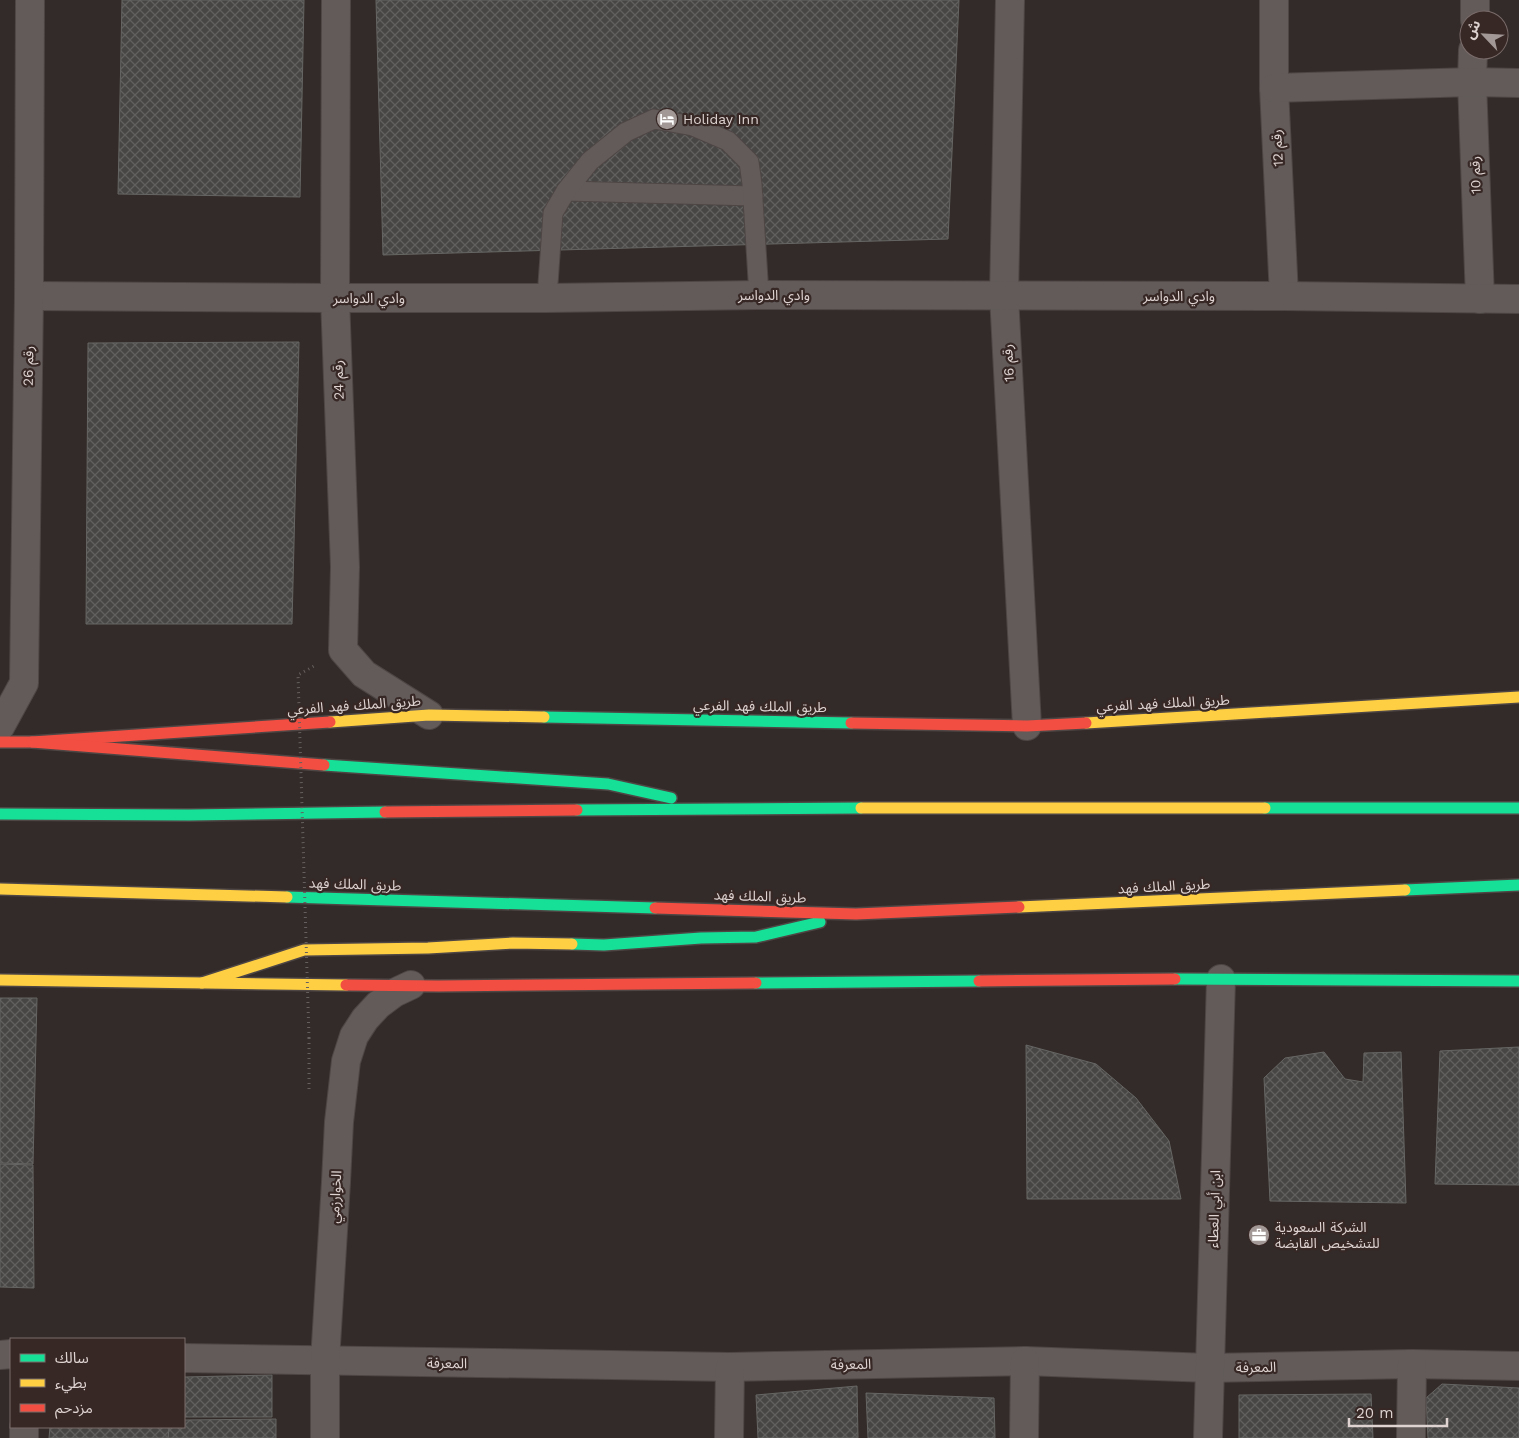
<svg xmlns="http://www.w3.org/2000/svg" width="1519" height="1438" font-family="'Work Sans','Noto Sans Arabic',sans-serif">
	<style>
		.building { fill: url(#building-cross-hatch); stroke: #666664 }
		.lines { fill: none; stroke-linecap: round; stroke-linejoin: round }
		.lane-casing { stroke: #4e4645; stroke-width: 21 }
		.street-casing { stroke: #4e4645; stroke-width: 30 }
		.fast-casing { stroke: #4e4645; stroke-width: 14 }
		.slow-casing { stroke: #4e4645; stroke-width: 14 }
		.jam-casing { stroke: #4e4645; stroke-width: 14 }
		.path { stroke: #65605f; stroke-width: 3; stroke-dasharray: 1 4; stroke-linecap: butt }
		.lane { stroke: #625b5a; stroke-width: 19 }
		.street { stroke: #625b5a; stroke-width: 28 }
		.fast { stroke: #16e098; stroke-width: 11 }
		.slow { stroke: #ffcf43; stroke-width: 11 }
		.jam { stroke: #f24e42; stroke-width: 11 }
		.path-bridge { stroke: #65605f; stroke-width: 3; stroke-dasharray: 1 4; stroke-linecap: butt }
		.labels { text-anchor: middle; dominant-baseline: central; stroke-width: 4.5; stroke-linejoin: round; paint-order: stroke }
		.poi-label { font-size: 14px; fill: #ded3d1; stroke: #372825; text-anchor: start }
		.street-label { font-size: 14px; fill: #ded3d1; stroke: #372825 }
	</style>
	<defs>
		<pattern id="building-cross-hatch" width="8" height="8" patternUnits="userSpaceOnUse" patternTransform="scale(1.25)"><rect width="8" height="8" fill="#474645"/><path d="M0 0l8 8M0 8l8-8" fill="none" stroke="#61605f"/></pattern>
	</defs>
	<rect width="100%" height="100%" fill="#332b29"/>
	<g class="building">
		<path d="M122 0H304L300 197 118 194Z"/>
		<path d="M376 0H959L948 239 383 255Z"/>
		<path d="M299 342 292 624H86L88 343Z"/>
		<path d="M0 998H37L33 1164 0 1163Z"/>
		<path d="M1026 1045 1096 1064 1136 1098 1169 1141 1181 1199H1027Z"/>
		<path d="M1519 1047V1185L1435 1184 1440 1051Z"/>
		<path d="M1324 1052 1345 1079 1363 1082 1364 1053 1401 1052 1406 1203 1270 1201 1264 1078 1285 1058Z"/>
		<path d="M0 1164 33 1165 34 1288 0 1287Z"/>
		<path d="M272 1375V1417H184V1377Z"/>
		<path d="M1442 1384 1519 1388V1438H1428L1426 1398Z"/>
		<path d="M857 1386 858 1438H758L756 1395Z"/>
		<path d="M866 1393 994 1398 995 1438H868Z"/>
		<path d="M1371 1394 1373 1438H1239V1395Z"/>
		<path d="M276 1419V1438H168L169 1427H184V1420Z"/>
		<path d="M50 1427H169L168 1438H49Z"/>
	</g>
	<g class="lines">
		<g class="lane-casing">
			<g id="lane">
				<path d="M566 191 753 196"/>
				<path d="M547 298 553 213 566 191 590 161 626 132 654 119 693 126 728 141 749 162 752 184 759 295"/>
			</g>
		</g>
		<g class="street-casing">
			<g id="street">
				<path d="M336 0 335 298 345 567 343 650 364 674 429 715"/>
				<path d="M1010 0 1004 296 1027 726"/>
				<path d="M1274 0V88L1284 296"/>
				<path d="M1475 20V0"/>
				<path d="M1473 50 1472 82 1480 299"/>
				<path d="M1274 88 1472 82 1519 83"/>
				<path d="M29 296 335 298H547L759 295 1284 296 1519 299"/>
				<path d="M0 727 24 683 29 296 30 0"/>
				<path d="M0 1355 11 1354"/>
				<path d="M184 1358 730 1367 1025 1361 1209 1368 1412 1364 1519 1366"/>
				<path d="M24 1438V1427"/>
				<path d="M325 1438V1361L336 1182 339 1122 346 1061 354 1036 365 1019 378 1005 394 993 411 985"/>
				<path d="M729 1438 730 1367"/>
				<path d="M1024 1438 1025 1361"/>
				<path d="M1208 1438 1221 979"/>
				<path d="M1411 1438 1412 1364"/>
			</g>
		</g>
		<g class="fast-casing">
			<g id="fast">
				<path d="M544 717 851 723"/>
				<path d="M324 765 608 784 671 798"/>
				<path d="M1265 808H1519"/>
				<path d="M577 810 861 808"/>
				<path d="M0 814 189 815 385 812"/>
				<path d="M1405 890 1519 885"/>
				<path d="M287 897 655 908"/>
				<path d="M572 944 604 945 701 938 756 937 820 922"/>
				<path d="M1175 979 1519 981"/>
				<path d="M756 983 979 981"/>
			</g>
		</g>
		<g class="slow-casing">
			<g id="slow">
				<path d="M330 722 429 715 544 717"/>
				<path d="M1086 723 1519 697"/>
				<path d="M861 808H1265"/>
				<path d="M0 889 287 897"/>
				<path d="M1019 907 1405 890"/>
				<path d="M0 980 346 985"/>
				<path d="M202 983 304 950 428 948 513 943 572 944"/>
			</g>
		</g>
		<g class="jam-casing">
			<g id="jam">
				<path d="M851 723 1027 726 1086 723"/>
				<path d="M0 742H32L330 722"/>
				<path d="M32 742 324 765"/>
				<path d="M385 812 577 810"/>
				<path d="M655 908 856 914 1019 907"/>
				<path d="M979 981 1175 979"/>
				<path d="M346 985 438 986 756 983"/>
			</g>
		</g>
		<path class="path" d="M309 1038V1093"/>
		<use href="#lane" class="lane"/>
		<use href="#street" class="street"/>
		<use href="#fast" class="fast"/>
		<use href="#slow" class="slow"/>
		<use href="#jam" class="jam"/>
		<path class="path-bridge" d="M309 1038 298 675 314 666"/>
	</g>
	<defs>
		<g id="hotel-disc" transform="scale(1.125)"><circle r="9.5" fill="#a29896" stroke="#372825"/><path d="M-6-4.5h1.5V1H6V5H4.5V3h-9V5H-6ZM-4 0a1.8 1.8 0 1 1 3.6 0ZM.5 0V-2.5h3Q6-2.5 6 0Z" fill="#fff"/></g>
		<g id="office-disc" transform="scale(1.125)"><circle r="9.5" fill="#a29896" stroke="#372825"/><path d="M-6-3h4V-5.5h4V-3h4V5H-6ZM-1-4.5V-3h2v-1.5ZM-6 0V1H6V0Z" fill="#fff"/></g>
	</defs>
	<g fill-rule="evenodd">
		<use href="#hotel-disc" x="667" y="119"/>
		<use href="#office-disc" x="1259" y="1235"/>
	</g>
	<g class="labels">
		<g class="poi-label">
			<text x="683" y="119">Holiday Inn</text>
			<text x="1275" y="1227">الشركة السعودية<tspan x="1275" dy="16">للتشخيص القابضة</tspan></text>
		</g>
		<g class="street-label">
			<text transform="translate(1277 148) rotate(-93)">رقم 12</text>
			<text transform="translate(1475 175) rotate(-92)">رقم 10</text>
			<text x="774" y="295">وادي الدواسر</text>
			<text x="1179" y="296">وادي الدواسر</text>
			<text x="369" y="298">وادي الدواسر</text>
			<text transform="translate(1008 363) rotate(-93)">رقم 16</text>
			<text transform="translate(28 366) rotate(-89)">رقم 26</text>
			<text transform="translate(338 380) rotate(-92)">رقم 24</text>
			<text transform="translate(1163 703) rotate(-3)">طريق الملك فهد الفرعي</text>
			<text transform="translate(354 705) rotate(-4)">طريق الملك فهد الفرعي</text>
			<text transform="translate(760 706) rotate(1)">طريق الملك فهد الفرعي</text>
			<text transform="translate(355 884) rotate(2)">طريق الملك فهد</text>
			<text transform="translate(1164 886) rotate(-3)">طريق الملك فهد</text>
			<text transform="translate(760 896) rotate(2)">طريق الملك فهد</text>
			<text transform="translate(335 1197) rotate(-87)">الخوارزمي</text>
			<text transform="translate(1214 1209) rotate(-88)">ابن أبي العطاء</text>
			<text transform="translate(447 1363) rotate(1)">المعرفة</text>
			<text transform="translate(851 1364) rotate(-1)">المعرفة</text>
			<text transform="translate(1256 1367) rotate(-1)">المعرفة</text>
		</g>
	</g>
	<rect x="10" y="1338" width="175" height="90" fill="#372825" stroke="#7a6c6a"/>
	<rect x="20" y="1354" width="25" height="8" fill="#16e098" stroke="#7a6c6a"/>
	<text x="55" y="1363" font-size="15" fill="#ded3d1">سالك</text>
	<rect x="20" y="1379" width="25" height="8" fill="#ffcf43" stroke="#7a6c6a"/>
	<text x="55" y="1388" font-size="15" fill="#ded3d1">بطيء</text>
	<rect x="20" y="1404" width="25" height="8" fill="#f24e42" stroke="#7a6c6a"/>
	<text x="55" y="1413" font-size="15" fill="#ded3d1">مزدحم</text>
	<g transform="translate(1484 35) rotate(295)"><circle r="24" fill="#372825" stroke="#7a6c6a"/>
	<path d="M0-4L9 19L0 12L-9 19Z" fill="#a29896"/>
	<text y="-8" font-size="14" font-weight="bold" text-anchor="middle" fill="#ded3d1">ش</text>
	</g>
	<path d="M1349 1418v8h98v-8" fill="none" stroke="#ded3d1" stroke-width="2.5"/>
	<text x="1356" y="1418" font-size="15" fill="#ded3d1" stroke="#372825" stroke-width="4" paint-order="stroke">20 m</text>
</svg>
